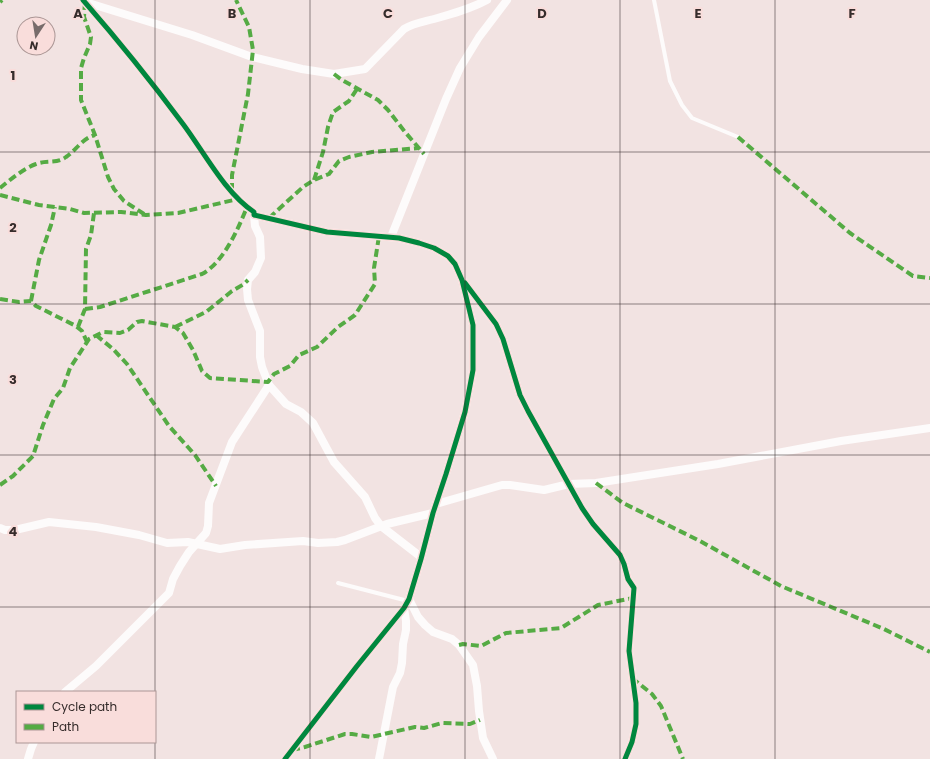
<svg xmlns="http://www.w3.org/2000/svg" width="930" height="759" font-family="Poppins,sans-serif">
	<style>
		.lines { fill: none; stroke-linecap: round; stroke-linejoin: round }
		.service { stroke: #fdfbfb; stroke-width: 4 }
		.minor { stroke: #fdfbfb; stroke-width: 8 }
		.quiet { stroke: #55ab44; stroke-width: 4; stroke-dasharray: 8 4; stroke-linecap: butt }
		.cycleway-casing { stroke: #f9dddb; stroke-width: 8 }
		.cycleway { stroke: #00873e; stroke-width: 5 }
		.grid { fill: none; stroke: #362c2b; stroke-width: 1; stroke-opacity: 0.55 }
		.grid-label { font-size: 13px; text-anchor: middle; font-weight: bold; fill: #362c2b; stroke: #f9dddb; stroke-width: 4; stroke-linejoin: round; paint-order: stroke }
	</style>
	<rect width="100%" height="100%" fill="#f2e3e2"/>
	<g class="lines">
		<g class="service">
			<path d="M654 0 670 81 682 105 692 118 738 137"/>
			<path d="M338 583 408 601"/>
		</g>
		<g class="minor">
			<path d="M83 0C118 40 151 81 183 124 204 152 225 193 254 212V215L327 232 399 238 419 243 434 248 448 256 455 264 462 280 473 325V370L465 412 446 474 433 513 421 559 409 599 404 608 357 666 285 759"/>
			<path d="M85 2 192 35 252 57 302 69 334 74 365 69 404 29C414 23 423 22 434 19 452 14 470 9 487 0"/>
			<path d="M254 215 255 226 260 237 261 258 255 272 248 280 247 289 248 300 260 331V357L262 367 269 385 286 404 301 412 313 423 334 462 365 497 375 518 381 526 421 557"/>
			<path d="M391 237 446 99 460 68 479 37 507 0"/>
			<path d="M464 282 496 324 503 339 520 395 528 411 582 508 593 524 620 555 624 564 628 579 634 588 629 651 636 703V724L632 742 625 759"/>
			<path d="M436 504 502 485H510L544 490 569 484 596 483 718 464 841 441 930 428"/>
			<path d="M0 528 5 530H15L49 522 96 527 139 535 167 543 188 542 220 549 245 545 303 541 318 543 337 542 345 540 387 524 433 513"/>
			<path d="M409 599 418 617 425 625 433 632 452 639 459 645 473 665 477 686 479 711 483 738 493 759"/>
			<path d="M65 692 96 666 169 593 173 579 180 566 189 552 206 533 208 526 209 503 232 442 269 385"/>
			<path d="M28 759 31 749 34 742"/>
			<path d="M379 759 393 687 400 673 402 663 403 644 406 630V621L404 608"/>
		</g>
		<g class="quiet">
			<path d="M0 2 2 0"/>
			<path d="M85 2 84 17 91 37 90 44 84 58 81 68V100L95 135 108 177 114 189 124 201 144 214"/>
			<path d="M334 74 342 80 378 100 388 110 405 132 424 154"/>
			<path d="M738 137 850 233 913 276 930 278"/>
			<path d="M314 180 323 152 328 127 333 112 349 101 357 89"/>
			<path d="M0 188C10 180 24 168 36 164 46 160 57 164 66 157 76 150 83 138 95 135"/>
			<path d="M232 191V175L248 94 253 50 249 27 236 0"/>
			<path d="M0 195 39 205 70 209 84 213 121 212 146 215 178 213 238 199"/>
			<path d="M269 218 303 187 314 180 329 174 339 161 349 157 372 152 419 148"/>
			<path d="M0 299 19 302 31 301 36 306 76 326 82 331 87 342"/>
			<path d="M31 301 39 260 51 225 55 207"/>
			<path d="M85 309 100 307 202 274C224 262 238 229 247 207"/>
			<path d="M78 327 85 309 86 249 91 235 94 213"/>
			<path d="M175 327 206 312 232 291 244 284 248 280"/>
			<path d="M96 335 113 349 127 364 169 426 195 455 216 486"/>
			<path d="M596 483 623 503 700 541 781 586 884 629 930 652"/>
			<path d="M0 485 13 476 33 456 43 425 54 399 63 388 70 368 89 339 103 332 120 333 128 330 137 322 142 321 175 327 183 333 193 350 202 371 210 378 268 382 274 374 290 366 299 355 317 347 338 327 355 315 375 284 374 268 379 236"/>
			<path d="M459 645 463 644 481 646 506 633 561 628 598 605 633 598"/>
			<path d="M632 678 652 694 661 706 683 759"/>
			<path d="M292 750 305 747 345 734H352L371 737 415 727 424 728 442 723 470 724 480 720"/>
		</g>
		<g class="cycleway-casing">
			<g id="cycleway">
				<path d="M83 0C118 40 151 81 183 124 204 152 225 193 254 212V215L327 232 399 238 419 243 434 248 448 256 455 264 462 280 473 325V370L465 412 446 474 433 513 421 559 409 599 404 608 357 666 285 759"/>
				<path d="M465 283 496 324 503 339 520 395 528 411 582 508 593 524 620 555 624 564 628 579 634 588 629 651 636 703V724L632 742 625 759"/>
			</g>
		</g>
		<use href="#cycleway" class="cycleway"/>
	</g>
	<path class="grid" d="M155 0V692M310 0V759M465 0V759M620 0V759M775 0V759M0 152H930M0 304H930M0 455H930M0 607H930M155 692V742M155 742V759"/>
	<g class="grid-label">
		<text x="78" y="18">A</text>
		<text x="232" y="18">B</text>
		<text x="388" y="18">C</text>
		<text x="542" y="18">D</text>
		<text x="698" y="18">E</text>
		<text x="852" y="18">F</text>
		<text x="13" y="80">1</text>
		<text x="13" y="232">2</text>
		<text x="13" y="384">3</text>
		<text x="13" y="536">4</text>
	</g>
	<rect x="16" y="691" width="140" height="52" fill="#f9dddb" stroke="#ab9695"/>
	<rect x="24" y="704" width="20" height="6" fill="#00873e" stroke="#ab9695"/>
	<text x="52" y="711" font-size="12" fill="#362c2b">Cycle path</text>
	<rect x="24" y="724" width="20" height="6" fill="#55ab44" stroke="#ab9695"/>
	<text x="52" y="731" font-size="12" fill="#362c2b">Path</text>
	<g transform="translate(36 36) rotate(192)"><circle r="19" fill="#f9dddb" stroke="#ab9695"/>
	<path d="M0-3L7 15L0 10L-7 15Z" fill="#786c6b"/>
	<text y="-6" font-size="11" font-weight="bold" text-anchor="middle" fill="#362c2b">N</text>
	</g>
</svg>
